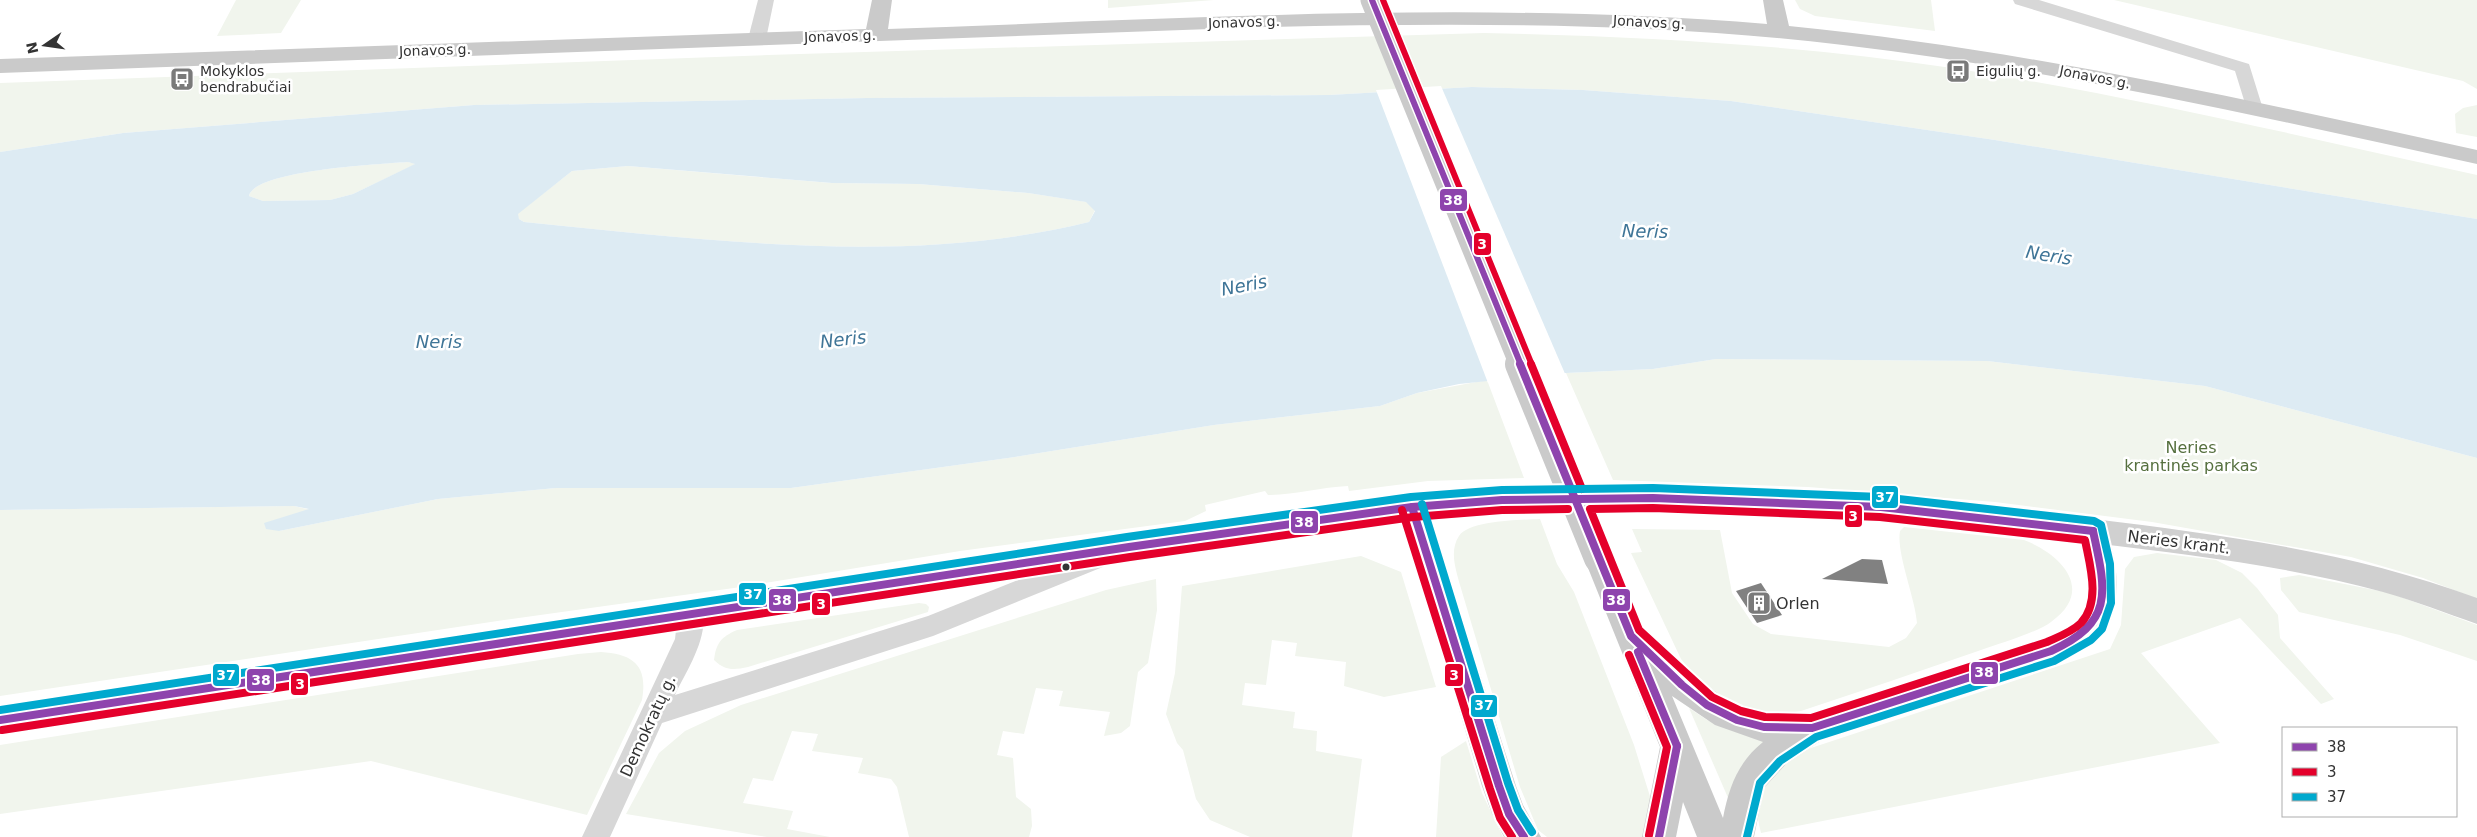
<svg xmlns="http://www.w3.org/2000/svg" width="2477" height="837" font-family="'DejaVu Sans',sans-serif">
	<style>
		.green { fill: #f1f5ed }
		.water { fill: #ddebf3; fill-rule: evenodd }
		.pier { fill: #fff }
		.building { fill: #818181 }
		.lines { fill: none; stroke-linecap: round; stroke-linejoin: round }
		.minor { fill: #d7d7d7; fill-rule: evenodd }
		.secondary { fill: #d0d0d0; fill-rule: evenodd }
		.primary { fill: #cacaca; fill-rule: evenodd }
		.primary-bridge-far1 { stroke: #cacaca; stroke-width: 23 }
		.primary-bridge { stroke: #cacaca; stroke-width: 30 }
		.bus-1-far1-casing { stroke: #fff; stroke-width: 9 }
		.bus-1-casing { stroke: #fff; stroke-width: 12 }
		.bus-2-far1-casing { stroke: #fff; stroke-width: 9 }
		.bus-2-casing { stroke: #fff; stroke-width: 12 }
		.bus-3-casing { stroke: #fff; stroke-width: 12 }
		.bus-1-far1 { stroke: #8e44ad; stroke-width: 6 }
		.bus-1 { stroke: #8e44ad; stroke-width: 8 }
		.bus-2-far1 { stroke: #e4002b; stroke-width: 6 }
		.bus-2 { stroke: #e4002b; stroke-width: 8 }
		.bus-3 { stroke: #00a9ce; stroke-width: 8 }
		.bus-dot { fill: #333; stroke: #fff; stroke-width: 2 }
		.labels { text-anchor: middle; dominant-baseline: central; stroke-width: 5; stroke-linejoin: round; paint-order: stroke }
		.far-street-label { font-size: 14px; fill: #333; stroke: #fff }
		.far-poi-label { font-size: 14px; fill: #333; stroke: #fff; text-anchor: start }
		.park-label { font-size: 16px; fill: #56703f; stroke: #fff }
		.street-label { font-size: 16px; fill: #333; stroke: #fff }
		.poi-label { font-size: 16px; fill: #333; stroke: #fff; text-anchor: start }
		.water-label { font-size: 18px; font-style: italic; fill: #3f7597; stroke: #fff }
		.line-badge { stroke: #fff; stroke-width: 2 }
		.badge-label { font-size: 14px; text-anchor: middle; font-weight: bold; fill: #fff }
	</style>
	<rect width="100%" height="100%" fill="#fff"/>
	<g class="green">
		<path d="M236 0H301L281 33 217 36Z"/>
		<path d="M1108 0H1214L1108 8Z"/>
		<path d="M1795 0H1931L1935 31 1815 16 1800 9Z"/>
		<path d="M2114 0H2477V89L2463 81Z"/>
		<path d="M1484 33C1641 36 1797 45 1952 68 2129 95 2303 137 2477 175V219L1995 140 1731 101 1583 90 1472 87 1329 95 868 98 474 105 123 133 0 152V83L768 55Z"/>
		<path d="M2477 105V137L2456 133 2455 114 2463 108Z"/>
		<path d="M408 162 416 164 353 194 330 200 263 201 249 196C254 170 383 164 408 162Z"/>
		<path d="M628 166 831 183 918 184 1028 193 1087 202 1095 210 1089 222C905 267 710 240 524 222L519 219 517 214 572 171Z"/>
		<path d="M1716 359 1987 361 2205 386 2477 458V599L2423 578 2351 557 2152 522 1995 502 1808 487 1613 480 1566 373 1653 369Z"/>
		<path d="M1487 380 1524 478 1428 481 1349 491 1348 486C1321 487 1295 495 1268 495L1265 491 1205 505 1206 511 1185 521 960 551 741 587 504 620 0 696V510L294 506 311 510 279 531 438 499 556 488H791L1008 458 1214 425 1380 406 1417 393Z"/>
		<path d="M1540 519 1557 564 1574 592 1634 745 1653 806 1649 837H1547L1538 830 1520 787 1460 585C1456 570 1449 551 1459 536 1470 520 1522 520 1540 519Z"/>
		<path d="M1904 527 2024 540C2061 554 2096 590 2051 622 2038 632 1998 644 1981 650 1921 671 1861 691 1801 711L1774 715 1744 708 1717 698 1701 684 1681 659 1631 553 1642 552 1632 529 1720 530 1732 593 1753 624 1771 634 1889 647 1906 638 1917 623C1915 597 1896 553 1900 531Z"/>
		<path d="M2157 553 2216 560 2242 573 2257 588 2278 615 2280 638 2334 699 2321 704 2240 618 2141 653 2220 743 1761 833C1755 809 1754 786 1773 767 1782 759 1799 753 1811 748L2110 649 2121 625 2125 569 2134 557Z"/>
		<path d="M1361 556 1401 572 1436 687 1384 697 1344 686 1346 662 1295 656 1297 643 1272 640 1266 685 1245 683 1242 705 1295 712 1293 728 1317 731 1316 751 1362 759 1352 837H1250L1210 820 1196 799 1183 750 1177 743 1166 714 1175 673 1182 586Z"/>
		<path d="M2299 575 2390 593 2477 625V661L2400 635 2299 612 2281 590 2280 578Z"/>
		<path d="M1156 579 1157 610 1148 663 1138 672 1130 726 1121 733 1104 736 1110 712 1059 706 1063 691 1036 688 1024 734 1003 731 997 755 1013 758 1016 797 1031 809 1032 826 1029 837H909L897 787 891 779 858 773 863 758 812 751 818 734 792 731 773 781 753 778 743 803 793 811 787 829 830 837H767L626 814 659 753 685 731 741 705 1106 590Z"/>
		<path d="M919 603 926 604 929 607 928 612 748 667C734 670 725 671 714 660 716 643 721 637 737 630Z"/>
		<path d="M601 652C634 654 648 666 642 700L587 815 371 761 0 814V745L578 654Z"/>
		<path d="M1689 708 1707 720 1770 740 1738 772 1729 800Z"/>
		<path d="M1466 741 1482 793 1503 837H1436L1441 757Z"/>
	</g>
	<path class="water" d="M1472 87 1583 90 1731 101 1995 140 2477 219V458L2205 386 1987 361 1716 359 1653 369 1566 373 1459 384 1417 393 1380 406 1214 425 1008 458 791 488H556L438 499 279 531 266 529 264 523 309 509 294 506 0 510V152L123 133 474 105 868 98 1329 95ZM408 162 415 164 353 194 330 200 263 201 249 196C254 170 383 164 408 162ZM628 166 832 183 918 184 1028 193 1086 202 1095 211 1089 222C905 267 710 240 524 222L519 219 518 214 572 171Z"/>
	<path class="pier" d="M1441 86 1566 376 1488 383 1376 90Z"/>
	<g class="building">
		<path d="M1862 559 1882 560 1888 584 1822 579Z"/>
		<path d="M1761 583 1782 615 1757 623 1736 591Z"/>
	</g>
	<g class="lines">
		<g class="minor">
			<path d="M758 0H774L766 39 763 43H751L748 39Z"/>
			<path d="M2013 0H2039L2249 64 2263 109 2260 113H2248L2235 71 2015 4Z"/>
			<path d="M1106 545 1115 548 1118 555 1115 562 933 636 662 723 610 837H582L675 639 678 613 682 605 691 602 700 605C713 632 686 671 675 695L928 616Z"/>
		</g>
		<path class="secondary" d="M2093 519C2224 535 2353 552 2477 598V624C2446 613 2415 601 2383 592 2288 566 2190 555 2093 543L2083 539 2078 531 2083 523Z"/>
		<g class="primary">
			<path d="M872 0H892L888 29C1180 19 1475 0 1767 24L1763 0H1783L1789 26C2021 49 2249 100 2477 150V164C2267 118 2057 70 1843 45 1652 22 1459 23 1266 27L0 73V59L866 29Z"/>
			<path d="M1653 486 1881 495 2093 519 2103 523C2118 552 2125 610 2101 637 2091 648 2076 654 2062 661L1822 740 1786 764 1764 788 1754 837H1697L1683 802 1676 837H1642L1660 747 1584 558 1588 549 1599 546 1610 549 1645 633 1650 634C1682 665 1717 703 1762 712 1778 715 1796 713 1812 713L2043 640C2056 634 2074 628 2082 615 2094 595 2084 562 2080 542L1881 519 1653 510 1502 512 1430 517 1516 786 1523 805 1541 837H1504L1492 814 1482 786 1402 520 1129 559 0 735V705L1129 535 1412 495 1502 488ZM1672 696 1715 725 1763 742C1738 762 1729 787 1723 818Z"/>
		</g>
		<path class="primary-bridge-far1" d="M1372 0 1521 365"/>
		<path class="primary-bridge" d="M1520 364 1599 558"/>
		<g class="bus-1-far1-casing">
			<path id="bus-1-far1" d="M1372 0 1521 365"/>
		</g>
		<g class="bus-1-casing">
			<g id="bus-1">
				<path d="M1520 364 1631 636 1682 685 1707 705 1737 720 1764 727 1812 728 2051 651C2115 622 2106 591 2093 531"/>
				<path d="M1412 507 1499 786 1509 814 1524 837"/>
				<path d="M1638 652 1677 746"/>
				<path d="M0 720 1129 547 1412 507 1502 500 1653 498 1881 507 2093 531"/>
				<path d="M1659 837 1677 746"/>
			</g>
		</g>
		<g class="bus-2-far1-casing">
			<path id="bus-2-far1" d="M1383 0 1532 365"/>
		</g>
		<g class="bus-2-casing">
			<g id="bus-2">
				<path d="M1531 364 1582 489"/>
				<path d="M1653 508 1880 517 2085 540C2090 566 2101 601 2081 623 2072 632 2058 637 2047 642L1811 718 1765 717 1741 711 1712 697 1639 630 1590 509Z"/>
				<path d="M1402 510 1490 789 1500 818 1512 837"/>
				<path d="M1629 655 1667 747 1649 835"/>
				<path d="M2 730 1130 557 1413 517 1502 510 1568 509"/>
			</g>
		</g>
		<g class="bus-3-casing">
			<g id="bus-3">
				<path d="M1422 504 1508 783 1518 810 1532 832"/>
				<path d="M0 710 1127 537 1411 497 1502 490 1653 488 1881 497 2094 521 2101 525 2110 564 2111 603 2102 629 2091 640 2054 661 1816 737 1780 761 1760 783 1747 837"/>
			</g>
		</g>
		<use href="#bus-1-far1" class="bus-1-far1"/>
		<use href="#bus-1" class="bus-1"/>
		<use href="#bus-2-far1" class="bus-2-far1"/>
		<use href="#bus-2" class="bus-2"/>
		<use href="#bus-3" class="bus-3"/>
	</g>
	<defs>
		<g id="bus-square" transform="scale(1.25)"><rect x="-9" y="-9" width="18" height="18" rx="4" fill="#7a7a7a" stroke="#fff"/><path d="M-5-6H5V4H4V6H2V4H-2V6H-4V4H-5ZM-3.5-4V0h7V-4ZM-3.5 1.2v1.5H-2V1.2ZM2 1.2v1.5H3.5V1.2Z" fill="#fff"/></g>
		<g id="building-square" transform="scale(1.25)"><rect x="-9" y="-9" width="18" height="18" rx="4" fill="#7a7a7a" stroke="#fff"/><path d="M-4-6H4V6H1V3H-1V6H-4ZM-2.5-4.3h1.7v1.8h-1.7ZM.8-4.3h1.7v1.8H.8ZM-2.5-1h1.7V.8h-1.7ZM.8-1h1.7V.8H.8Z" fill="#fff"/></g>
	</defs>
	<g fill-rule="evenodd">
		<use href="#bus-square" x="1958" y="71"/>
		<use href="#bus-square" x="182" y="79"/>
		<use href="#building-square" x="1759" y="603"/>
	</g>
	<circle class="bus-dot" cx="1066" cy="567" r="4.5"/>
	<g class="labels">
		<g class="far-street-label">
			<text transform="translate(1244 22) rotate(-2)">Jonavos g.</text>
			<text transform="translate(1649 22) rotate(3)">Jonavos g.</text>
			<text transform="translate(840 36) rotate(-2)">Jonavos g.</text>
			<text transform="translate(435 50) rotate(-2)">Jonavos g.</text>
			<text transform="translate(2095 77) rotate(11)">Jonavos g.</text>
		</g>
		<g class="far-poi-label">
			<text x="200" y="71">Mokyklos<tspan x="200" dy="16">bendrabučiai</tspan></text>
			<text x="1976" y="71">Eigulių g.</text>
		</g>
		<g class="park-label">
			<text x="2191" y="447">Neries<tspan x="2191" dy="18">krantinės parkas</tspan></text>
		</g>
		<g class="street-label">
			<text transform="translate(2179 542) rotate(7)">Neries krant.</text>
			<text transform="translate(648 726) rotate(-65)">Demokratų g.</text>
		</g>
		<g class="poi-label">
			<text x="1776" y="603">Orlen</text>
		</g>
		<g class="water-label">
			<text transform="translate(1645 231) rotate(1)">Neris</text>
			<text transform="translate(2049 255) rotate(9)">Neris</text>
			<text transform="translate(1244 285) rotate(-11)">Neris</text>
			<text transform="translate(843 339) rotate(-6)">Neris</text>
			<text x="439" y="341">Neris</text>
		</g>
	</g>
	<g class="line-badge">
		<rect x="1439" y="188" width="29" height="24" rx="5" fill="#8e44ad"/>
		<rect x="1473" y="232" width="19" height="24" rx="5" fill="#e4002b"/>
		<rect x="1871" y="485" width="28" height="24" rx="5" fill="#00a9ce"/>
		<rect x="1844" y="504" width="19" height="24" rx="5" fill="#e4002b"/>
		<rect x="1290" y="510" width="29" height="24" rx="5" fill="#8e44ad"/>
		<rect x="738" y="582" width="29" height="24" rx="5" fill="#00a9ce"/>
		<rect x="1602" y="588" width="29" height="24" rx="5" fill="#8e44ad"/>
		<rect x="768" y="588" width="29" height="24" rx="5" fill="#8e44ad"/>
		<rect x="811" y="592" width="20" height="24" rx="5" fill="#e4002b"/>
		<rect x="1970" y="661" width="29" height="24" rx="5" fill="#8e44ad"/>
		<rect x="1444" y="663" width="20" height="24" rx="5" fill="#e4002b"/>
		<rect x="212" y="663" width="28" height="24" rx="5" fill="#00a9ce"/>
		<rect x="246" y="668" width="29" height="24" rx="5" fill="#8e44ad"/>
		<rect x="290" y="672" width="19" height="24" rx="5" fill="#e4002b"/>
		<rect x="1470" y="694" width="28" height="24" rx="5" fill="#00a9ce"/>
	</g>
	<g class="badge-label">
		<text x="1453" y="205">38</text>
		<text x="1482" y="249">3</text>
		<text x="1885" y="502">37</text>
		<text x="1853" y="521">3</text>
		<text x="1304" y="527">38</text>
		<text x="753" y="599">37</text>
		<text x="1616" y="605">38</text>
		<text x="782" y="605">38</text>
		<text x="821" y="609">3</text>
		<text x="1984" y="677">38</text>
		<text x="1454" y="680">3</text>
		<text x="226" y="680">37</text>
		<text x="261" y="685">38</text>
		<text x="300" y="689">3</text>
		<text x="1484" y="710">37</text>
	</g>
	<rect x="2282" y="727" width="175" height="90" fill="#ffffff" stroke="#adadad"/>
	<rect x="2292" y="743" width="25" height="8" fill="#8e44ad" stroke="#adadad"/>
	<text x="2327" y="752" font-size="15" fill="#333333">38</text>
	<rect x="2292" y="768" width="25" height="8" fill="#e4002b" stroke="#adadad"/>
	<text x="2327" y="777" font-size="15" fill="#333333">3</text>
	<rect x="2292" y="793" width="25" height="8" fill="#00a9ce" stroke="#adadad"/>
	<text x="2327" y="802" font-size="15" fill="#333333">37</text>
	<g transform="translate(45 45) rotate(257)" stroke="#ffffff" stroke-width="4" paint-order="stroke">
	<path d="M0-4L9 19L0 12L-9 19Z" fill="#333333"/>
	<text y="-8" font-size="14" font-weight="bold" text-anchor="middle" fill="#333333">N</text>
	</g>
</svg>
